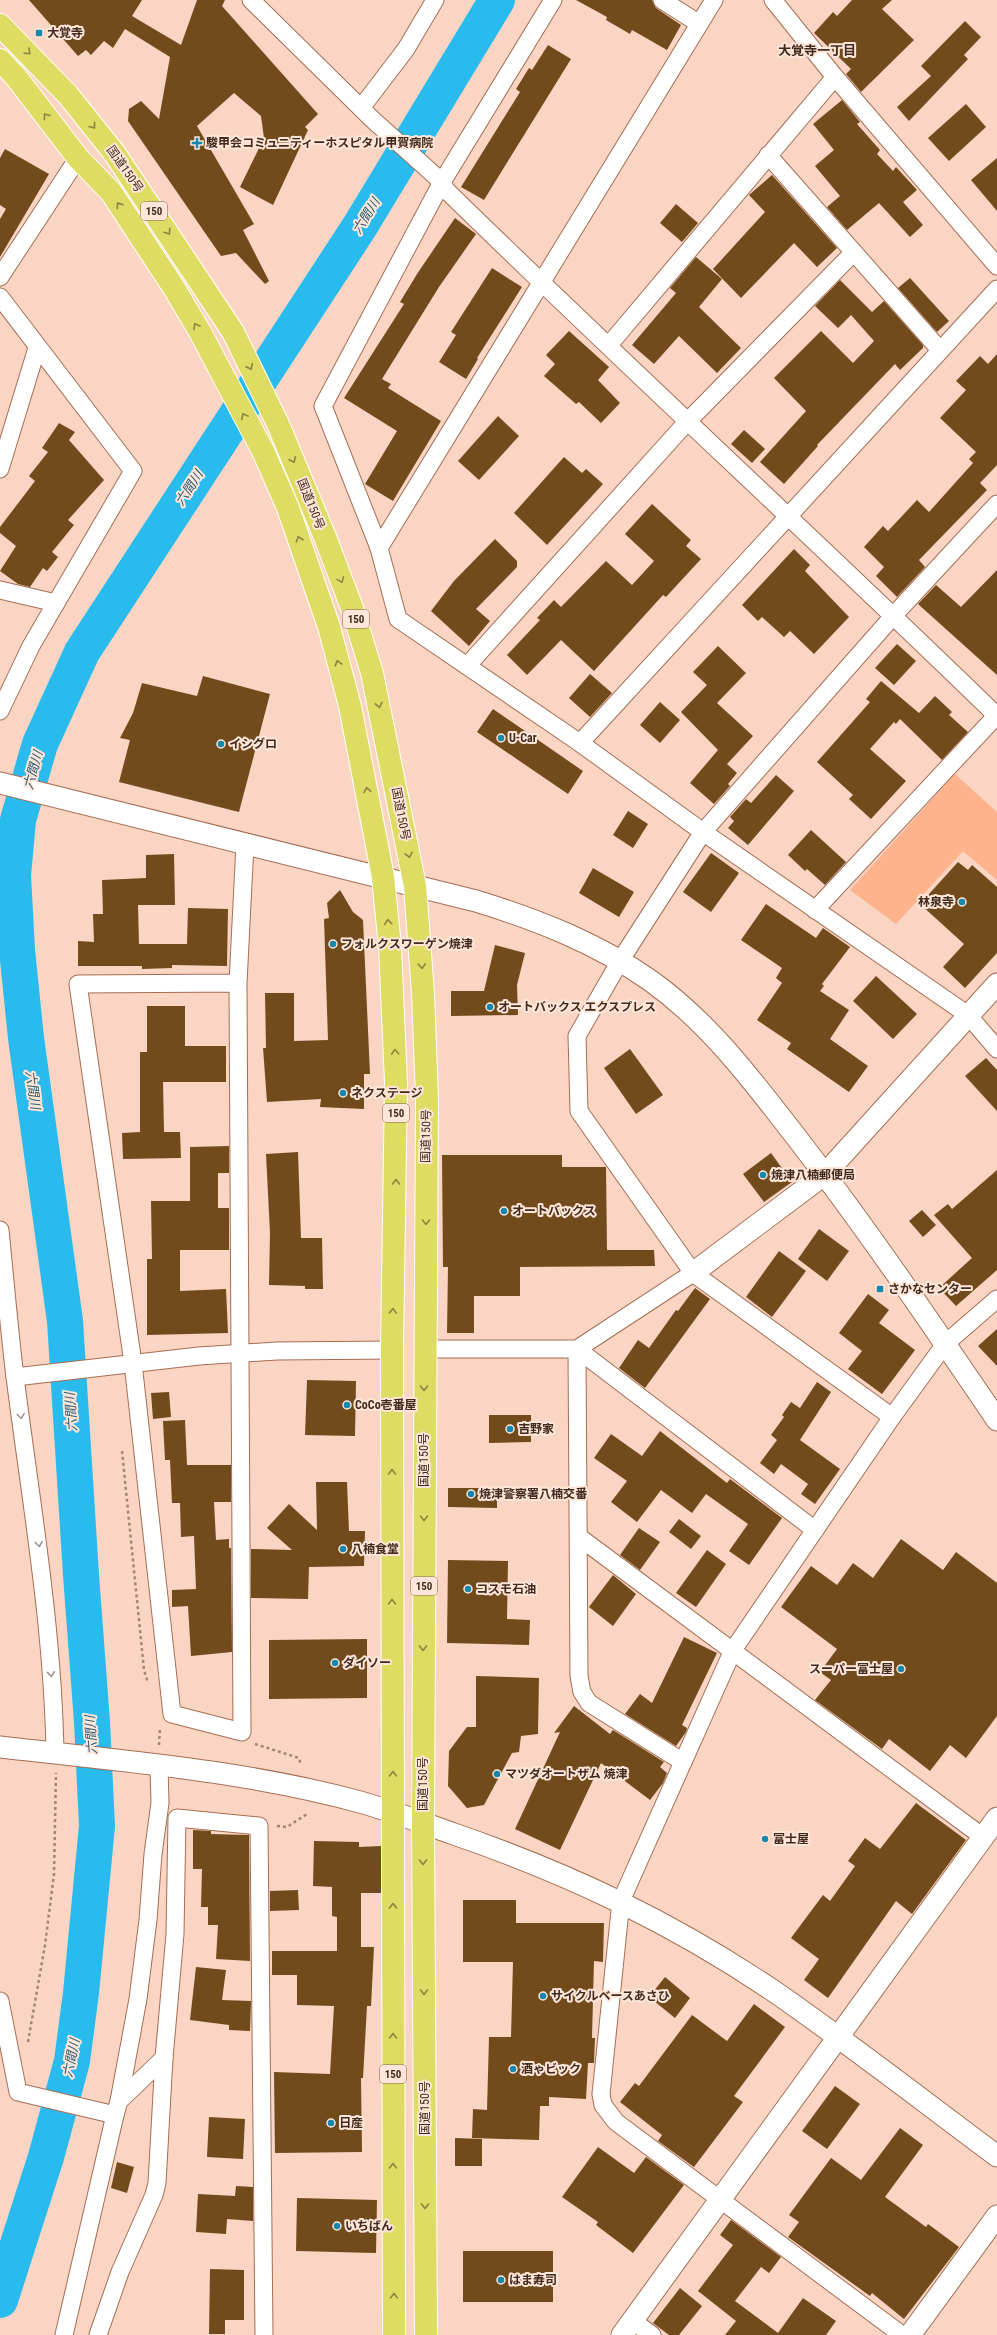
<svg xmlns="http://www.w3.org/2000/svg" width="997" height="2335" font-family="'Roboto Condensed','Noto Sans JP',sans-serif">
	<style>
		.green { fill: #ffb38d }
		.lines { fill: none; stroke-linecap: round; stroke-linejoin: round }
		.river { stroke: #2abbee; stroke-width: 36 }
		.building { fill: #724b1c }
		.minor-casing { stroke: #a46e52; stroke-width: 19 }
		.tertiary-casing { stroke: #a46e52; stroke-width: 23 }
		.trunk-casing { stroke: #fff; stroke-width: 24 }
		.path { stroke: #a38475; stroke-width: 2.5; stroke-dasharray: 3 3; stroke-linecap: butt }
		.minor { stroke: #fff; stroke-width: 17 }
		.tertiary { stroke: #fff; stroke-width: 21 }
		.trunk { stroke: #dfdc64; stroke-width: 22 }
		.oneway { stroke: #908240 }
		.oneway2 { stroke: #a0948e }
		.poi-dot { fill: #1586ac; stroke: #ffe6d9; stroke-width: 1.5 }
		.labels { text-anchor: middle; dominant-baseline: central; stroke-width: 4; stroke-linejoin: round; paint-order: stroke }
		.shield { fill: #ffe6d9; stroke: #7a6255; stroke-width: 1 }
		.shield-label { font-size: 11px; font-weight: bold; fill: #41291d }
		.poi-label { font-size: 12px; font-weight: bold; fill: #41291d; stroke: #ffe6d9; text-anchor: start }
		.street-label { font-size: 12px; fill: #41291d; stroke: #ffe6d9 }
		.neighbourhood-label { font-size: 13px; font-weight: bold; fill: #41291d; stroke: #ffe6d9 }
		.water-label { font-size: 13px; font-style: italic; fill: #285d73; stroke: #ffe6d9 }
	</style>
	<rect width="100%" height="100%" fill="#fbd5c3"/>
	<path class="green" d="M955 774 997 812V880L963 851 896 924 850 890Z"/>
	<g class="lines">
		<path class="river" d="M0 2300 46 2157 72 2061 81 1993 97 1826 92 1722 81 1575 65 1321 26 1038 17 950 13 875 18 820 40 744 82 652 360 226 497 0"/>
	</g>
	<g class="building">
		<path d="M29 0H142L132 16 181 45 197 0H225L222 6 318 114 305 127 308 130 273 205 240 187 264 138 261 116 234 93 197 126 254 224 243 230 269 281 265 284 236 253 221 256 128 121 129 109 141 101 159 119 170 57 125 29 113 48 104 41 91 55 86 50 78 56Z"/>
		<path d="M576 0H652L656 8 681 25 667 50 632 30 630 34 606 20 607 17Z"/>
		<path d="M852 0H892L882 9 914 40 861 92 846 74 851 69 814 33 833 12 837 16Z"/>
		<path d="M965 21 981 37 964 55 968 59 909 121 897 107 931 76 921 66Z"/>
		<path d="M548 45 571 59 484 200 461 187 520 92 516 89 529 68 532 70Z"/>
		<path d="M842 100 860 122 857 124 880 150 877 154 893 171 896 167 917 190 903 202 923 225 910 237 879 203 847 230 827 207 840 196 815 166 834 150 813 124Z"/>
		<path d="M966 104 986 127 949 161 928 138Z"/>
		<path d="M5 149 49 174 0 257V219L6 209 0 205V158Z"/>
		<path d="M997 158V211L971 180Z"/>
		<path d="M772 175 837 248 817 267 794 243 741 298 713 269 765 212 749 195Z"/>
		<path d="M676 204 698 223 682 242 660 223Z"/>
		<path d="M455 218 476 234 439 287 382 379 391 384 388 388 441 421 393 501 365 484 397 431 344 398 404 304 400 302 417 274Z"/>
		<path d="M696 257 722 279 699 307 741 348 717 373 679 336 654 364 632 345 676 293 670 288Z"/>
		<path d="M492 268 522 287 477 358 478 359 466 379 439 362 456 335 451 332Z"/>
		<path d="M910 278 949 321 937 332 898 288Z"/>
		<path d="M840 280 872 312 884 301 923 345V348L900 370 895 364 817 445 818 446 784 484 760 462 806 411 774 378 821 331 853 363 874 341 851 315 838 328 815 306Z"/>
		<path d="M569 331 609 367 598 380 620 403 601 423 579 402 576 404 544 376 555 364 546 355Z"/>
		<path d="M997 354V465L980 483 987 490 919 560 925 567 897 597 876 576 884 567 864 547 883 526 888 531 917 500 929 512 973 463 969 459 976 452 940 418 966 390 956 381 980 356 988 364Z"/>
		<path d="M498 416 519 436 479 480 458 461Z"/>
		<path d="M59 423 75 432 69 440 104 480 68 520 74 525 52 552 58 557 47 571 43 568 30 587 18 584 0 571 16 546 0 533V527L35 481 29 476 48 452 42 448Z"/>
		<path d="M744 430 765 449 752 463 731 444Z"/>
		<path d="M564 457 582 473 586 469 603 484 547 545 514 513Z"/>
		<path d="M652 504 691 540 686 546 701 559 666 597 663 595 594 671 561 640 527 675 507 655 540 620 537 618 554 600 561 607 606 561 632 585 654 561 625 534Z"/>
		<path d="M495 539 517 561V567L476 609 490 621 469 646 431 611 454 581Z"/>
		<path d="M794 549 810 565 805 571 849 617 814 654 790 631 784 637 762 617 758 621 742 605Z"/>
		<path d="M997 570V675L918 604 936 585 961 607Z"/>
		<path d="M897 644 916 661 894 685 875 668Z"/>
		<path d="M718 646 746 673 717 703 753 736 727 764 737 773 728 784 730 786 714 804 690 783 718 750 681 712 707 685 693 672Z"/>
		<path d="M590 674 612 693 590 717 569 698Z"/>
		<path d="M203 676 270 694 239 812 119 782 130 740 120 738 133 713 142 683 197 696Z"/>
		<path d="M881 681 919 713 935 696 952 712 949 715 968 732 942 760 900 719 896 724 894 722 870 749 906 781 871 819 849 799 853 795 817 762 870 702 866 699Z"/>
		<path d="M660 702 680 720 660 743 640 725Z"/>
		<path d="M493 709 583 771 568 794 477 732Z"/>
		<path d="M776 775 794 791 748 845 728 828 734 821 730 817 746 799 751 803Z"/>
		<path d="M628 811 648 824 633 848 613 835Z"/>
		<path d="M811 830 846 862 825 885 807 869 805 871 788 855Z"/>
		<path d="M711 853 739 873 711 912 683 892Z"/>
		<path d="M174 854 175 905H138L139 944H187L188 908 228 909 227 966 172 965V968L142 969V966H78V941L94 942 93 914H103L102 880 146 878V855Z"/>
		<path d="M958 862 968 870 972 865 997 887V953L965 988 943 967 964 944 920 904Z"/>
		<path d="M593 868 634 892 619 917 579 893Z"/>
		<path d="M340 890 353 912 363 920 370 1074H364V1109L320 1107 321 1099 267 1102 263 1048H266L265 993H294V1041L328 1040 324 919 329 918 327 903Z"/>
		<path d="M766 904 816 938 823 928 850 947 822 984 824 986 820 991 849 1010 830 1039 868 1066 849 1092 787 1049 791 1043 757 1020 782 983 776 978 782 968 741 940Z"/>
		<path d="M495 945 525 953 517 985 518 1015 451 1016V991H484Z"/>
		<path d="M876 976 917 1014 893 1039 853 1001Z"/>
		<path d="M147 1006H185V1046H226V1082H163L164 1132H180L181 1158 123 1159 122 1133 140 1132V1052H147Z"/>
		<path d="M630 1049 663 1095 636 1114 604 1068Z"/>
		<path d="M986 1058 997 1070V1111L965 1076Z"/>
		<path d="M229 1146V1173H218V1208H229V1250H180V1291L226 1289 228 1333 147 1335V1259H152L151 1201H190V1147Z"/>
		<path d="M298 1152 301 1238H322L323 1289H305V1286L269 1285 270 1233 266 1154Z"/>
		<path d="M771 1153 792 1182 764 1202 743 1174Z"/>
		<path d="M442 1155H562V1167H606L607 1250H654L655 1266 520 1267V1296H474V1333H447L448 1267H443Z"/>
		<path d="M997 1170V1270L956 1306 939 1288 972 1258 934 1215 948 1204 952 1209Z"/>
		<path d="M922 1210 936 1225 923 1237 909 1221Z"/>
		<path d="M819 1229 849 1251 827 1281 798 1259Z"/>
		<path d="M779 1251 806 1271 772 1317 746 1297Z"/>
		<path d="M695 1288 710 1299 645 1388 619 1368 638 1340 649 1348 676 1310 678 1311Z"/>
		<path d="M868 1294 889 1310 879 1323 915 1350 882 1394 848 1369 862 1351 839 1333Z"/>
		<path d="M997 1329V1366L978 1346Z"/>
		<path d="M307 1380 356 1381 355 1436 305 1435Z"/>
		<path d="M817 1382 831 1392 800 1440 840 1469 815 1504 801 1494 808 1484 781 1464 774 1474 760 1463 777 1440 771 1435 784 1417 782 1415 791 1402 800 1408Z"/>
		<path d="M169 1392 171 1417 153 1419 151 1393Z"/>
		<path d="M489 1415H531V1442L489 1443Z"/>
		<path d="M185 1420 187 1465H231V1502H214L216 1540 229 1539V1548H231L232 1652 191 1656 188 1606 172 1607V1590L196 1589 194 1536 181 1537 180 1503H172L170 1460H165L163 1421Z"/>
		<path d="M660 1431 727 1483 730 1479 782 1518 749 1565 729 1551 748 1524 706 1494 692 1513 661 1490 637 1522 611 1502 627 1481 594 1458 611 1434 642 1456Z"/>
		<path d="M316 1482H347L349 1531H365L364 1566 309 1567 308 1599 251 1598V1549L292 1550 267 1528 289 1504 317 1530Z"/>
		<path d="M448 1488H497V1508L448 1507Z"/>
		<path d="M679 1519 701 1536 691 1549 669 1532Z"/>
		<path d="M639 1528 660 1542 640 1570 620 1555Z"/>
		<path d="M901 1539 943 1570 956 1552 997 1583V1716L966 1758 950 1745 930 1771 889 1739 882 1749 815 1700 831 1680 820 1672 837 1649 781 1607 811 1566 837 1585 853 1563 873 1578Z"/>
		<path d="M707 1550 726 1564 696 1607 676 1593Z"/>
		<path d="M448 1560 508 1561 507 1619 530 1620 529 1645 447 1643Z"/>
		<path d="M613 1575 636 1594 613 1626 589 1607Z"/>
		<path d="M684 1637 717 1653 682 1725 687 1728 686 1732 676 1746 625 1714 640 1694 652 1703Z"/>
		<path d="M367 1639V1698L269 1699V1640Z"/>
		<path d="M476 1676 539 1678 538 1734 521 1736 519 1752 512 1753 484 1805 467 1808 448 1786 449 1751 467 1727H476Z"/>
		<path d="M574 1706 610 1734 613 1730 664 1762 660 1767 667 1773 663 1783 650 1800 601 1763 560 1850 515 1829 560 1732 554 1733Z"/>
		<path d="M916 1803 966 1840 912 1914 896 1901 828 1998 804 1980 819 1959 791 1938 823 1895 830 1901 855 1866 848 1861 865 1838 880 1849Z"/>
		<path d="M193 1830 211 1831V1834L249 1835 250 1961 216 1959 218 1925H208V1907H201L202 1869H193Z"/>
		<path d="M314 1841 359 1842V1847L381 1846V1893H361V1947H374L371 2006H367L363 2078H361L362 2152 275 2153 274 2072 330 2074 334 2006 297 2005V1975H272V1951H337V1917L332 1916V1887L313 1886Z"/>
		<path d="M298 1890 299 1910 270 1911V1891Z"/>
		<path d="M463 1900H516V1923H604L603 1962 594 1961 592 2038H595L594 2063H588L586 2099 549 2097V2106H540L539 2140 472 2138 473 2109 487 2110 489 2037H511L513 1962H463Z"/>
		<path d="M196 1967 226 1970 222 2000 251 2001 250 2031 229 2030V2025L190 2020Z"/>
		<path d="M665 1977 690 1998 675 2018 649 1997Z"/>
		<path d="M754 2004 785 2027 734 2096 743 2102 694 2167 658 2141 662 2135 620 2102 635 2083 639 2086 692 2015 727 2041Z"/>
		<path d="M835 2086 860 2104 827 2149 802 2131Z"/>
		<path d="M209 2117 245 2119 243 2159 207 2157Z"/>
		<path d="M900 2128 923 2145 885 2197 926 2227 928 2224 959 2247 904 2319 872 2293 870 2296 788 2237 799 2222 789 2215 831 2158 861 2180Z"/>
		<path d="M455 2138 482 2139V2166H455Z"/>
		<path d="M598 2147 634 2173 646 2157 684 2185 633 2253 596 2225 598 2222 562 2197Z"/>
		<path d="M117 2162 134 2167 127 2193 111 2188Z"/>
		<path d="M236 2186 253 2187V2221L227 2219 226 2234 196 2232 198 2194 235 2196Z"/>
		<path d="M297 2198 377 2200 376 2253 296 2251Z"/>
		<path d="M731 2220 781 2257 769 2273 761 2267 735 2301 778 2333 803 2298 836 2321 826 2335H725L736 2321 698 2291 733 2245 720 2235Z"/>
		<rect x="463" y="2251" width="90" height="51"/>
		<path d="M210 2269 244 2270V2320H225V2334H209Z"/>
		<path d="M680 2288 702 2306 679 2335H669L653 2323Z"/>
	</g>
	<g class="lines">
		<g class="minor-casing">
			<g id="minor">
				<path d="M251 0 372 119 442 182 446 190C627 367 815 539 997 716"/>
				<path d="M553 0 442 182 323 406 379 548 398 619 580 743 703 832 968 1015 997 1049"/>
				<path d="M662 0 698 23"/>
				<path d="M773 0 835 77 997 266"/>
				<path d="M361 108 406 49 435 0"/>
				<path d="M768 155 940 350"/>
				<path d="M0 277 78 158"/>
				<path d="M0 297 133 471 56 603 0 590"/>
				<path d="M609 345 835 77"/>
				<path d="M0 469 37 348"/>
				<path d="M379 548 714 0"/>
				<path d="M467 666 687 422 853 253"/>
				<path d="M0 711 31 646 56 603"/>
				<path d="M580 743 997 289"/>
				<path d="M815 910 997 715"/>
				<path d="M238 983 78 984 133 1363 172 1714 242 1732 238 983 245 844"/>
				<path d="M0 1230C5 1279 9 1328 15 1377 31 1503 53 1627 55 1754"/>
				<path d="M424 1349H577L693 1273"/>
				<path d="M577 1349 579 1676 582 1692 589 1703 683 1762"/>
				<path d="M577 1349 815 1530"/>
				<path d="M15 1377 199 1356 277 1351 392 1350"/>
				<path d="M892 1417 693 1273 579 1111 577 1036 620 961 703 832 894 615 997 504"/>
				<path d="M579 1537 983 1837"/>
				<path d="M0 2001 18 2092 115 2115 119 2101 164 2058"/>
				<path d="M119 2101 138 1999 148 1920 153 1854 160 1803 159 1766"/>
				<path d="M633 2321 652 2335"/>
				<path d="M64 2335 115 2115"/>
				<path d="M98 2335 120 2272 154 2195 157 2183 164 2058 175 1934 177 1818 259 1826 264 2335"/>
				<path d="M902 2335 616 2122 603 2105 601 2094 621 1901 733 1650 892 1417 945 1344 997 1299"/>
			</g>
		</g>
		<g class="tertiary-casing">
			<g id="tertiary">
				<path d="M0 783 476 901C538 920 597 943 651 981 711 1024 755 1084 800 1142 869 1232 933 1326 997 1420"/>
				<path d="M693 1273 825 1174 997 984"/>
				<path d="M0 1747C120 1761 243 1770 360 1802 392 1811 423 1823 454 1834 570 1874 673 1923 775 1992 850 2044 923 2101 997 2156"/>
				<path d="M622 2335 997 1818"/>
				<path d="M910 2335 997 2216"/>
			</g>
		</g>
		<g class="trunk-casing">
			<g id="trunk">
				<path d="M0 25 68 95 115 154 233 332 278 424 325 537 352 608 372 673 415 886 423 993 427 1099 423 1823 426 2335"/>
				<path d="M0 60 16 77 78 158 111 192 174 288 200 332 263 451 288 508 329 627 350 706 383 877 390 947 396 1082 392 1350 394 2335"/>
			</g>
		</g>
		<g class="path">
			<path d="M122 1451 144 1670 148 1683"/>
			<path d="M255 1744 299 1758 301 1765"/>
			<path d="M159 1745 160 1728"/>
			<path d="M277 1826 287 1827 307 1814"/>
			<path d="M28 2042 45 1945 54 1874 56 1773"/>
		</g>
		<use href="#minor" class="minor"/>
		<use href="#tertiary" class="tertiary"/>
		<use href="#trunk" class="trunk"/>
	</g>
	<defs><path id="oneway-chevron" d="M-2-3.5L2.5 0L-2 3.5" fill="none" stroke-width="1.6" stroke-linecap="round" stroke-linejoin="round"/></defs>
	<g class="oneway">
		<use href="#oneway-chevron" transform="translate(28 52) rotate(44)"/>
		<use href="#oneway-chevron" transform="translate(46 116) rotate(-127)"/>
		<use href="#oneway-chevron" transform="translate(93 126) rotate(52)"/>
		<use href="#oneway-chevron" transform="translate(119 205) rotate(-123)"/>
		<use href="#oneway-chevron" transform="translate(168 232) rotate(57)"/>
		<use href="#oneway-chevron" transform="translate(196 326) rotate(-121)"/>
		<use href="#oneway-chevron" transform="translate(250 367) rotate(64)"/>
		<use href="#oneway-chevron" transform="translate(244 416) rotate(-118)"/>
		<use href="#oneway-chevron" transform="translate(293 460) rotate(67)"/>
		<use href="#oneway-chevron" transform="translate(299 539) rotate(-109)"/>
		<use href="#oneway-chevron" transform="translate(341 580) rotate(69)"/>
		<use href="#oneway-chevron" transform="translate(338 663) rotate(-105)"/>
		<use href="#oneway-chevron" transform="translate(379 705) rotate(77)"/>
		<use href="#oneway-chevron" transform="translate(367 790) rotate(-100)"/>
		<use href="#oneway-chevron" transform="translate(409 855) rotate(78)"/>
		<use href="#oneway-chevron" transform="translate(388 922) rotate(-96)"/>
		<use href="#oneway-chevron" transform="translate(422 966) rotate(87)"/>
		<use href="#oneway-chevron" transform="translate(395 1052) rotate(-93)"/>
		<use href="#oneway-chevron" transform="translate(396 1182) rotate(-90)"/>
		<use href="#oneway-chevron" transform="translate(426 1222) rotate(91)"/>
		<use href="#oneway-chevron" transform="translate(393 1311) rotate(-88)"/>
		<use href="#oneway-chevron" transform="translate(424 1388) rotate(90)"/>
		<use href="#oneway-chevron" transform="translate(392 1472) rotate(-90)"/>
		<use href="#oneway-chevron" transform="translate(424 1518) rotate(90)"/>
		<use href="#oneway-chevron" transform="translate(392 1602) rotate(-90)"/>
		<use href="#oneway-chevron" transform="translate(423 1648) rotate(90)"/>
		<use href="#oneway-chevron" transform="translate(393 1774) rotate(-90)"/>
		<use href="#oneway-chevron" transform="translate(423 1862) rotate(90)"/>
		<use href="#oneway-chevron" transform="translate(393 1906) rotate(-90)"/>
		<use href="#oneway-chevron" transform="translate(424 1992) rotate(90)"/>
		<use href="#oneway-chevron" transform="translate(393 2036) rotate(-90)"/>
		<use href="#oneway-chevron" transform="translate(393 2166) rotate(-90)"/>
		<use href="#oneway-chevron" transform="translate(425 2206) rotate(90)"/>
		<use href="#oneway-chevron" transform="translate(394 2296) rotate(-90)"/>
	</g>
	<g class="oneway2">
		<use href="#oneway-chevron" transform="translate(21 1416) rotate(82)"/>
		<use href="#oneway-chevron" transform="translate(39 1544) rotate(83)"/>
		<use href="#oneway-chevron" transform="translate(51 1674) rotate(86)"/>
	</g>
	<g class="poi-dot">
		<rect x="35" y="29" width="8" height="8" rx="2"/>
		<path d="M195 137h4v4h4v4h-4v4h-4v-4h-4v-4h4z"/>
		<circle cx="501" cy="738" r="4"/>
		<circle cx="221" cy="744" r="4"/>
		<circle cx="962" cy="902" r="4"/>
		<circle cx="333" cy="944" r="4"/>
		<circle cx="490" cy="1007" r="4"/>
		<circle cx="343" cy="1093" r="4"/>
		<circle cx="763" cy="1175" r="4"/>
		<circle cx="504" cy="1211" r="4"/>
		<rect x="876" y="1285" width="8" height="8" rx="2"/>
		<circle cx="347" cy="1405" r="4"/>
		<circle cx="510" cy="1429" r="4"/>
		<circle cx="471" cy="1494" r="4"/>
		<circle cx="343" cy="1549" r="4"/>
		<circle cx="468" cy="1589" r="4"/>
		<circle cx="335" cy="1663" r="4"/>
		<circle cx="901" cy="1669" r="4"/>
		<circle cx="497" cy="1774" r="4"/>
		<circle cx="765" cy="1839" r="4"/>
		<circle cx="543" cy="1996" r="4"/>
		<circle cx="513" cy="2069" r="4"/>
		<circle cx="331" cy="2123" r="4"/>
		<circle cx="337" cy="2226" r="4"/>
		<circle cx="501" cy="2280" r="4"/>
	</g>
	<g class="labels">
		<g class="shield">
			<rect x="141" y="202" width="26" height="18" rx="3"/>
			<rect x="343" y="610" width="26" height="18" rx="3"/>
			<rect x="383" y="1104" width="26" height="18" rx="3"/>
			<rect x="411" y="1577" width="26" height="18" rx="3"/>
			<rect x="380" y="2065" width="26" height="18" rx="3"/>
		</g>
		<g class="shield-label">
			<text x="154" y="211">150</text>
			<text x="356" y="619">150</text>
			<text x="396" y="1113">150</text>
			<text x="424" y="1586">150</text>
			<text x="393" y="2074">150</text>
		</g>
		<g class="poi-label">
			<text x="47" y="33">大覚寺</text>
			<text x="206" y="143">駿甲会コミュニティーホスピタル甲賀病院</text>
			<text x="509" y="738">U-Car</text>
			<text x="229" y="744">イシグロ</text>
			<text x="954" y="902" text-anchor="end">林泉寺</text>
			<text x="341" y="944">フォルクスワーゲン焼津</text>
			<text x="498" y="1007">オートバックス エクスプレス</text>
			<text x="351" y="1093">ネクステージ</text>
			<text x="771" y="1175">焼津八楠郵便局</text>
			<text x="512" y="1211">オートバックス</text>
			<text x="888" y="1289">さかなセンター</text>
			<text x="355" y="1405">CoCo壱番屋</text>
			<text x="518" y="1429">吉野家</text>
			<text x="479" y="1494">焼津警察署八楠交番</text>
			<text x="351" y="1549">八楠食堂</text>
			<text x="476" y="1589">コスモ石油</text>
			<text x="343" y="1663">ダイソー</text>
			<text x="893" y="1669" text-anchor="end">スーパー富士屋</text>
			<text x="505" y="1774">マツダオートザム 焼津</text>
			<text x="773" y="1839">富士屋</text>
			<text x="551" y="1996">サイクルベースあさひ</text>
			<text x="521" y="2069">酒ゃビック</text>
			<text x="339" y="2123">日産</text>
			<text x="345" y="2226">いちばん</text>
			<text x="509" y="2280">はま寿司</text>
		</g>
		<g class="street-label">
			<text transform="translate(125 169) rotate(55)">国道150号</text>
			<text transform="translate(311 504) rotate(68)">国道150号</text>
			<text transform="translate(401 814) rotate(79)">国道150号</text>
			<text transform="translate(426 1136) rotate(-89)">国道150号</text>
			<text transform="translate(424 1460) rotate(-90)">国道150号</text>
			<text transform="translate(423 1784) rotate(-90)">国道150号</text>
			<text transform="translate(425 2108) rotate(-90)">国道150号</text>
		</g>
		<g class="neighbourhood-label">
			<text x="817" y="50">大覚寺一丁目</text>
		</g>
		<g class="water-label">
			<text transform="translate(366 216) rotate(-58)">六間川</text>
			<text transform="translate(189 488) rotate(-57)">六間川</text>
			<text transform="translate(33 770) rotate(-74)">六間川</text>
			<text transform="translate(33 1090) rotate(82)">六間川</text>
			<text transform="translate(71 1412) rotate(-94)">六間川</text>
			<text transform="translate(91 1735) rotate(-94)">六間川</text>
			<text transform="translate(71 2058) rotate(-79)">六間川</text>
		</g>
	</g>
</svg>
